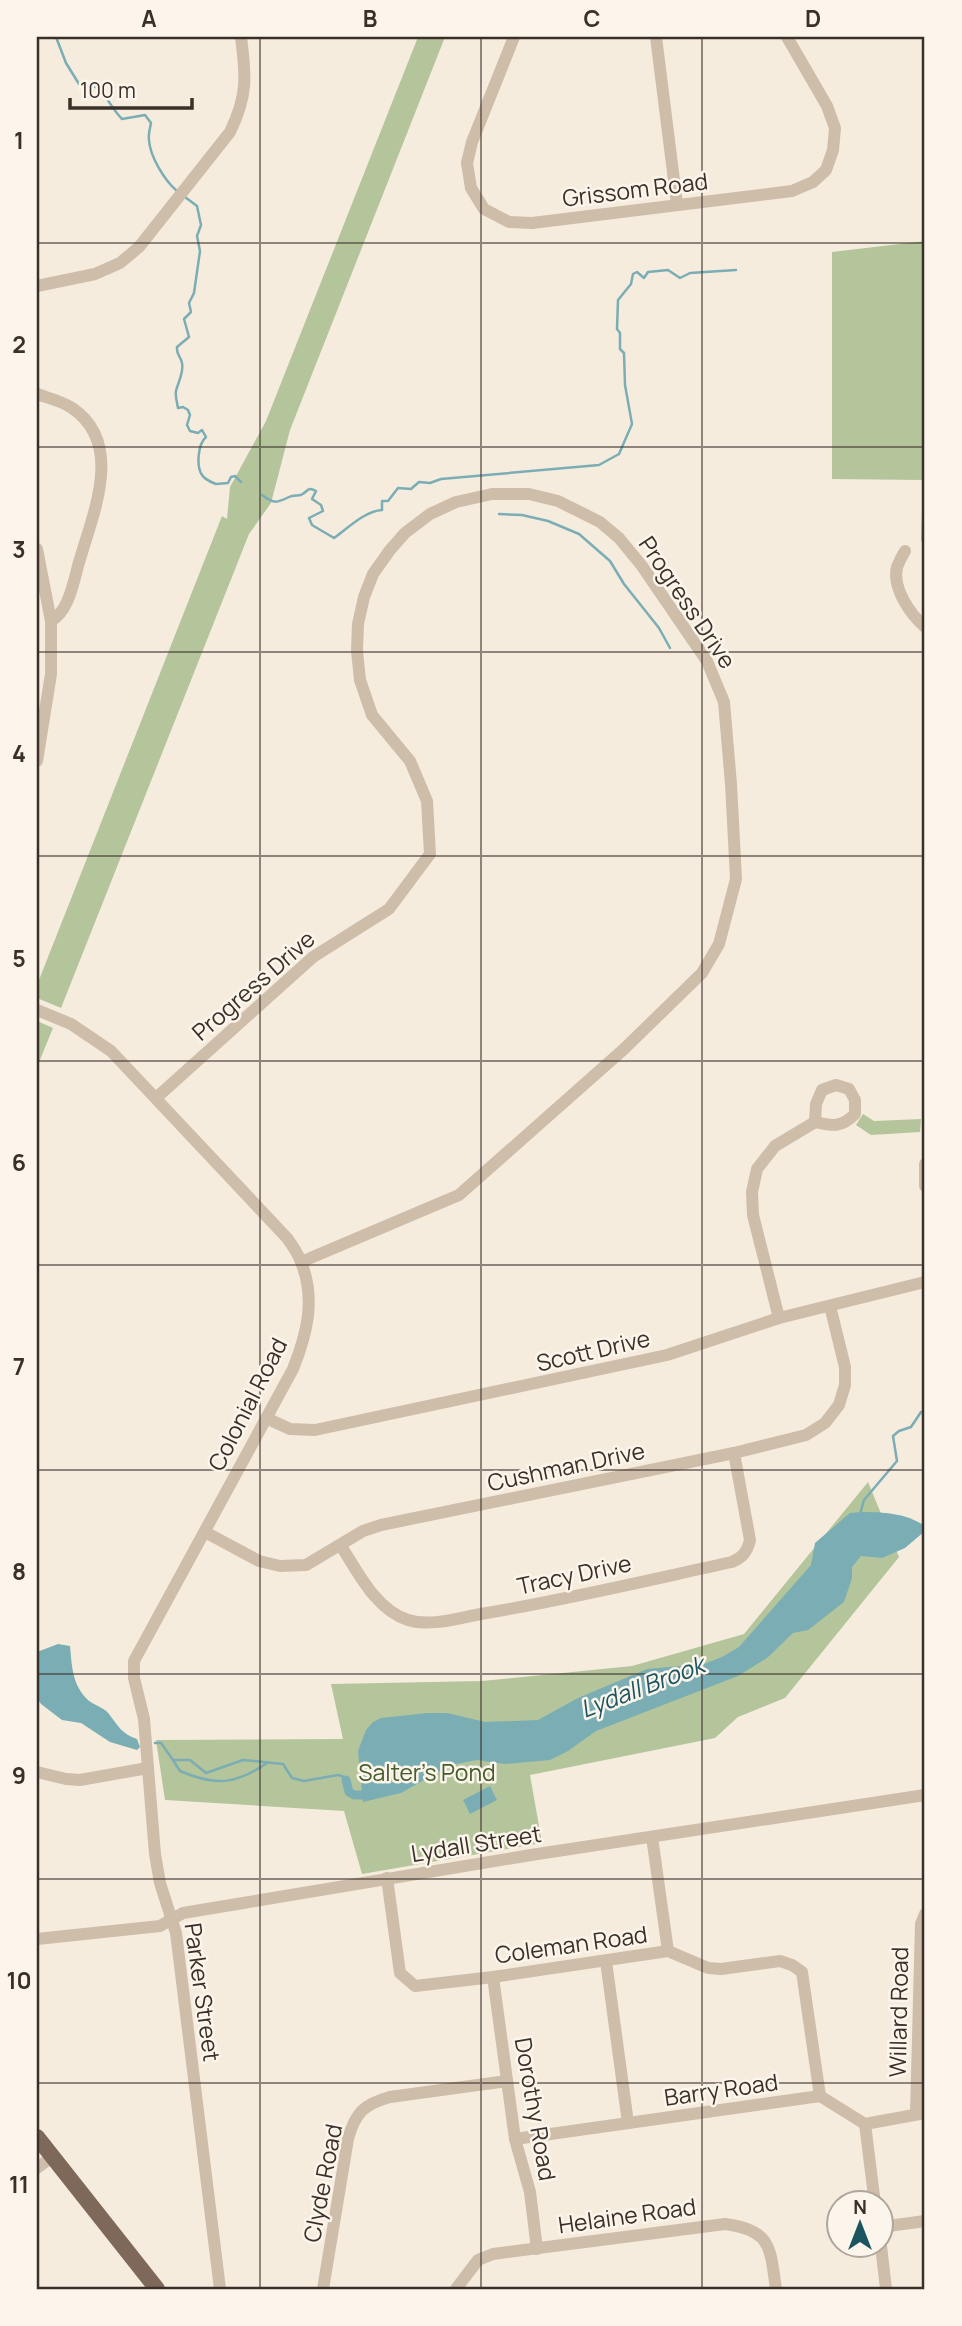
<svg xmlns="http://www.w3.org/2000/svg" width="962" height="2326" font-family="Manrope,sans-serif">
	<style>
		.green { fill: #b4c59c }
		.water { fill: #7badb4 }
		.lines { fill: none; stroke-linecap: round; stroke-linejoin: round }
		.stream { stroke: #7badb4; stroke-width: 2.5 }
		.canal { stroke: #7badb4; stroke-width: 9 }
		.minor { stroke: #cebda9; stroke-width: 12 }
		.major { stroke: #7e6859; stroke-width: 16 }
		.grid { fill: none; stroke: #3b3029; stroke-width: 2; stroke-opacity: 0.55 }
		.labels { text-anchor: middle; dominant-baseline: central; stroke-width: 5; stroke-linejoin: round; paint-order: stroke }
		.street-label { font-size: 23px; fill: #3b3029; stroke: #fbf5eb }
		.park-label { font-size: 23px; fill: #455b2b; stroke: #fbf5eb }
		.water-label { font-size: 24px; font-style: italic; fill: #1b5560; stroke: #fbf5eb }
		.neatline { fill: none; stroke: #3b3029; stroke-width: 2.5 }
		.grid-label { font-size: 23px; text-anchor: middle; font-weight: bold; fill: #3b3029 }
	</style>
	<rect width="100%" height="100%" fill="#f5ecde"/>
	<g class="green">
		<path d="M418 37H445L290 430 271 503 249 534 61 1008 37 998V985L222 516 227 519 230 487 266 421Z"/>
		<path d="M925 241V549L921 540 923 480 832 479V252Z"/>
		<path d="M37 1021 53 1028 37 1067Z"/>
		<path d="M863 1114 874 1121 921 1119 920 1132 871 1135 856 1125Z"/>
		<path d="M868 1482 899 1557 785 1698 738 1717 715 1738 530 1775 542 1843 362 1874 344 1811 165 1800 156 1740 343 1739 331 1684 482 1681 632 1666 744 1634Z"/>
	</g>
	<g class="water">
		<path d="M861 1512C883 1512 906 1513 925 1526V1531L905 1548 882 1558 861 1556 852 1567V1578L844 1602 808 1630 793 1633 767 1658 738 1676 596 1731 568 1751 550 1760 505 1764 477 1760 451 1765 401 1793 363 1802 358 1751 366 1730 373 1722 381 1718 427 1713H447L485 1722 538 1720 578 1698 647 1669 704 1664 722 1657 739 1647 811 1565 815 1543 850 1513Z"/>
		<path d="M58 1644 70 1646C72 1666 72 1683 86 1698 92 1705 104 1707 109 1714 118 1726 122 1734 137 1739L140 1747 137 1750 110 1742 81 1723 62 1720 41 1704 37 1698V1652Z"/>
		<path d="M490 1786 497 1800 470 1814 463 1800Z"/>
	</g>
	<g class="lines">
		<g class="stream">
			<path d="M56 37 66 63 79 84C104 82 106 103 122 119L145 115 151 123C150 128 148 135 149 140 150 157 165 181 177 191"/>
			<path d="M185 197 197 206 201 225 197 236 200 251 194 293 189 303 191 312 184 319 189 337 177 347C176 355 181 356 182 363 184 373 178 382 176 391 175 396 177 402 178 408L183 407 188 410 190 415 187 425 190 431 198 433 202 430 206 437C198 444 196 466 202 475 205 480 211 482 216 484L228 483 231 477 235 476 241 482"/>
			<path d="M262 495C274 504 277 503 289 497 293 495 297 496 301 495 309 491 307 486 316 491L312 499 321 505 323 511 309 518 312 525 334 538C348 528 365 511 382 510V501H388L398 488 411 489 419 482 430 483 441 479 599 465 619 454 632 424 625 385 624 353 620 349V333L617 329 618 300 631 284 633 274 637 272 644 278 648 272 668 270 680 278 690 273 736 270"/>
			<path d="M499 514 522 515 548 521 579 534 610 561 624 584 659 628 670 648"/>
			<path d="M860 1514 864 1500 897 1461 893 1436 899 1431 911 1427 921 1412H925"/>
			<path d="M155 1743H161L173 1760H190L206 1773 243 1760 283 1764 292 1778 304 1781 338 1775 342 1776 346 1780"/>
			<path d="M173 1760 180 1771C215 1786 235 1785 267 1763"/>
		</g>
		<path class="canal" d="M346 1780 349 1792 354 1795H362"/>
		<g class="minor">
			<path d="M514 37 472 142 467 163 471 188 484 209 509 222 532 223 792 191 813 182 826 170 833 150 835 128 827 106 787 37"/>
			<path d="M656 37 677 204"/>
			<path d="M37 286 95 274 120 263 139 247 230 132C248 95 246 76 241 37"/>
			<path d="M37 394C48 398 62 401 72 408 124 443 94 511 80 559 74 578 70 611 51 621"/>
			<path d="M37 549 51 621V674L37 761"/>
			<path d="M905 551C902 556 899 562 897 567 892 588 910 614 925 627"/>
			<path d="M37 1010 71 1024 111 1051 287 1238C292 1245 298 1253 301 1262 316 1299 307 1334 293 1369L134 1661V1678L144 1719 155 1854 160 1883 176 1933 220 2289"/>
			<path d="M156 1098 313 957 389 909 430 854 427 801 410 761 372 715 360 680 357 651 358 624 364 597 373 574 390 550 405 533 430 514 456 502 492 494H529L558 501 600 522 619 538 642 566 707 661 724 702 731 784 736 879 719 944 702 973 624 1049 459 1195 301 1262"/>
			<path d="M925 1164V1186"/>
			<path d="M779 1318 753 1215 752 1192 757 1169 775 1146 815 1122C833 1126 841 1128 855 1114V1100L849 1089 836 1085 822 1090 816 1104 815 1122"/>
			<path d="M266 1418 290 1429 315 1430 667 1355 779 1318 925 1282"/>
			<path d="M205 1532 259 1561 280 1566 306 1565 363 1531 381 1525 734 1453 806 1435 825 1423 839 1405 845 1385V1367L830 1306"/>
			<path d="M341 1546C358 1572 376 1610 408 1620 431 1627 458 1618 481 1614 565 1600 649 1580 732 1562 743 1557 747 1552 750 1540L734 1453"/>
			<path d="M37 1772 66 1779 80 1780 148 1768"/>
			<path d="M652 1837 668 1951"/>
			<path d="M387 1878 400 1973 415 1986 493 1977 668 1951 708 1968 721 1969 780 1961 792 1965 802 1972 820 2096"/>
			<path d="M37 1939 160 1926 183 1913 531 1855 925 1795"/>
			<path d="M606 1961 628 2123"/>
			<path d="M493 1977 515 2139 530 2192 537 2249"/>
			<path d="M916 2114 921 1924 925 1914"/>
			<path d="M865 2124 875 2204"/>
			<path d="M515 2139 820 2096 865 2124 925 2113"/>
			<path d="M37 2168 52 2157"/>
			<path d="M881 2227 925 2221"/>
			<path d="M881 2246 886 2289"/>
			<path d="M323 2289 348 2139C355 2113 364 2104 390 2097L507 2081"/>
			<path d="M456 2289 478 2260 493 2254 725 2224C772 2230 770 2248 776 2289"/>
		</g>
		<path class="major" d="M37 2137 157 2289"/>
	</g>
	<path class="grid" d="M260 37V2289M481 37V2289M702 37V2289M37 243H925M37 447H925M37 652H925M37 856H925M37 1061H925M37 1265H925M37 1470H925M37 1674H925M37 1879H925M37 2083H925"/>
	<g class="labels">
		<g class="street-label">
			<text transform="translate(635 189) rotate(-7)">Grissom Road</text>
			<text transform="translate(688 602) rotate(56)">Progress Drive</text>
			<text transform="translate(253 985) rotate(-41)">Progress Drive</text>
			<text transform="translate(593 1350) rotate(-13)">Scott Drive</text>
			<text transform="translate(247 1404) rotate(-63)">Colonial Road</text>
			<text transform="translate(566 1466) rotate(-12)">Cushman Drive</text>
			<text transform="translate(574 1574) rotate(-12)">Tracy Drive</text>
			<text transform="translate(476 1843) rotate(-9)">Lydall Street</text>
			<text transform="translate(571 1944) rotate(-8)">Coleman Road</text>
			<text transform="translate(203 1992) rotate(82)">Parker Street</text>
			<text transform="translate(898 2012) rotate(-89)">Willard Road</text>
			<text transform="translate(721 2089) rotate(-8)">Barry Road</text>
			<text transform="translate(536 2109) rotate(80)">Dorothy Road</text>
			<text transform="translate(322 2183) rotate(-79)">Clyde Road</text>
			<text transform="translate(627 2215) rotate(-8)">Helaine Road</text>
		</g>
		<g class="park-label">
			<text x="427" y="1772">Salter's Pond</text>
		</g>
		<g class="water-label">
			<text transform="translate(642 1686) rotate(-21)">Lydall Brook</text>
		</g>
	</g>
	<rect width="962" height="2326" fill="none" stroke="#fbf5eb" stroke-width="77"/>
	<g transform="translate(860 2224)"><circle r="33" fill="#fbf5eb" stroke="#aea69d" stroke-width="2"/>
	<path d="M0-5L12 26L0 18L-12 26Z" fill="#1b5560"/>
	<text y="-10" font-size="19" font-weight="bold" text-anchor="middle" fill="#3b3029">N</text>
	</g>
	<path d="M70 98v10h122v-10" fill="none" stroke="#3b3029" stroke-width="3.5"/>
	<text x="80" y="98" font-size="21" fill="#3b3029" stroke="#fbf5eb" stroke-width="5" paint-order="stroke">100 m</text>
	<rect x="38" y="38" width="885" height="2250" class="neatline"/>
	<g class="grid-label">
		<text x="149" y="27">A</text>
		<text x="370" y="27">B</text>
		<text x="592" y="27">C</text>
		<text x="813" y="27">D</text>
		<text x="19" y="149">1</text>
		<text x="19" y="353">2</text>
		<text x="19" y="558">3</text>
		<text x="19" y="762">4</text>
		<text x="19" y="967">5</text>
		<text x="19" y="1171">6</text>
		<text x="19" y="1375">7</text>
		<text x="19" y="1580">8</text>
		<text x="19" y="1784">9</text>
		<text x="19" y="1989">10</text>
		<text x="19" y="2193">11</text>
	</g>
</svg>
